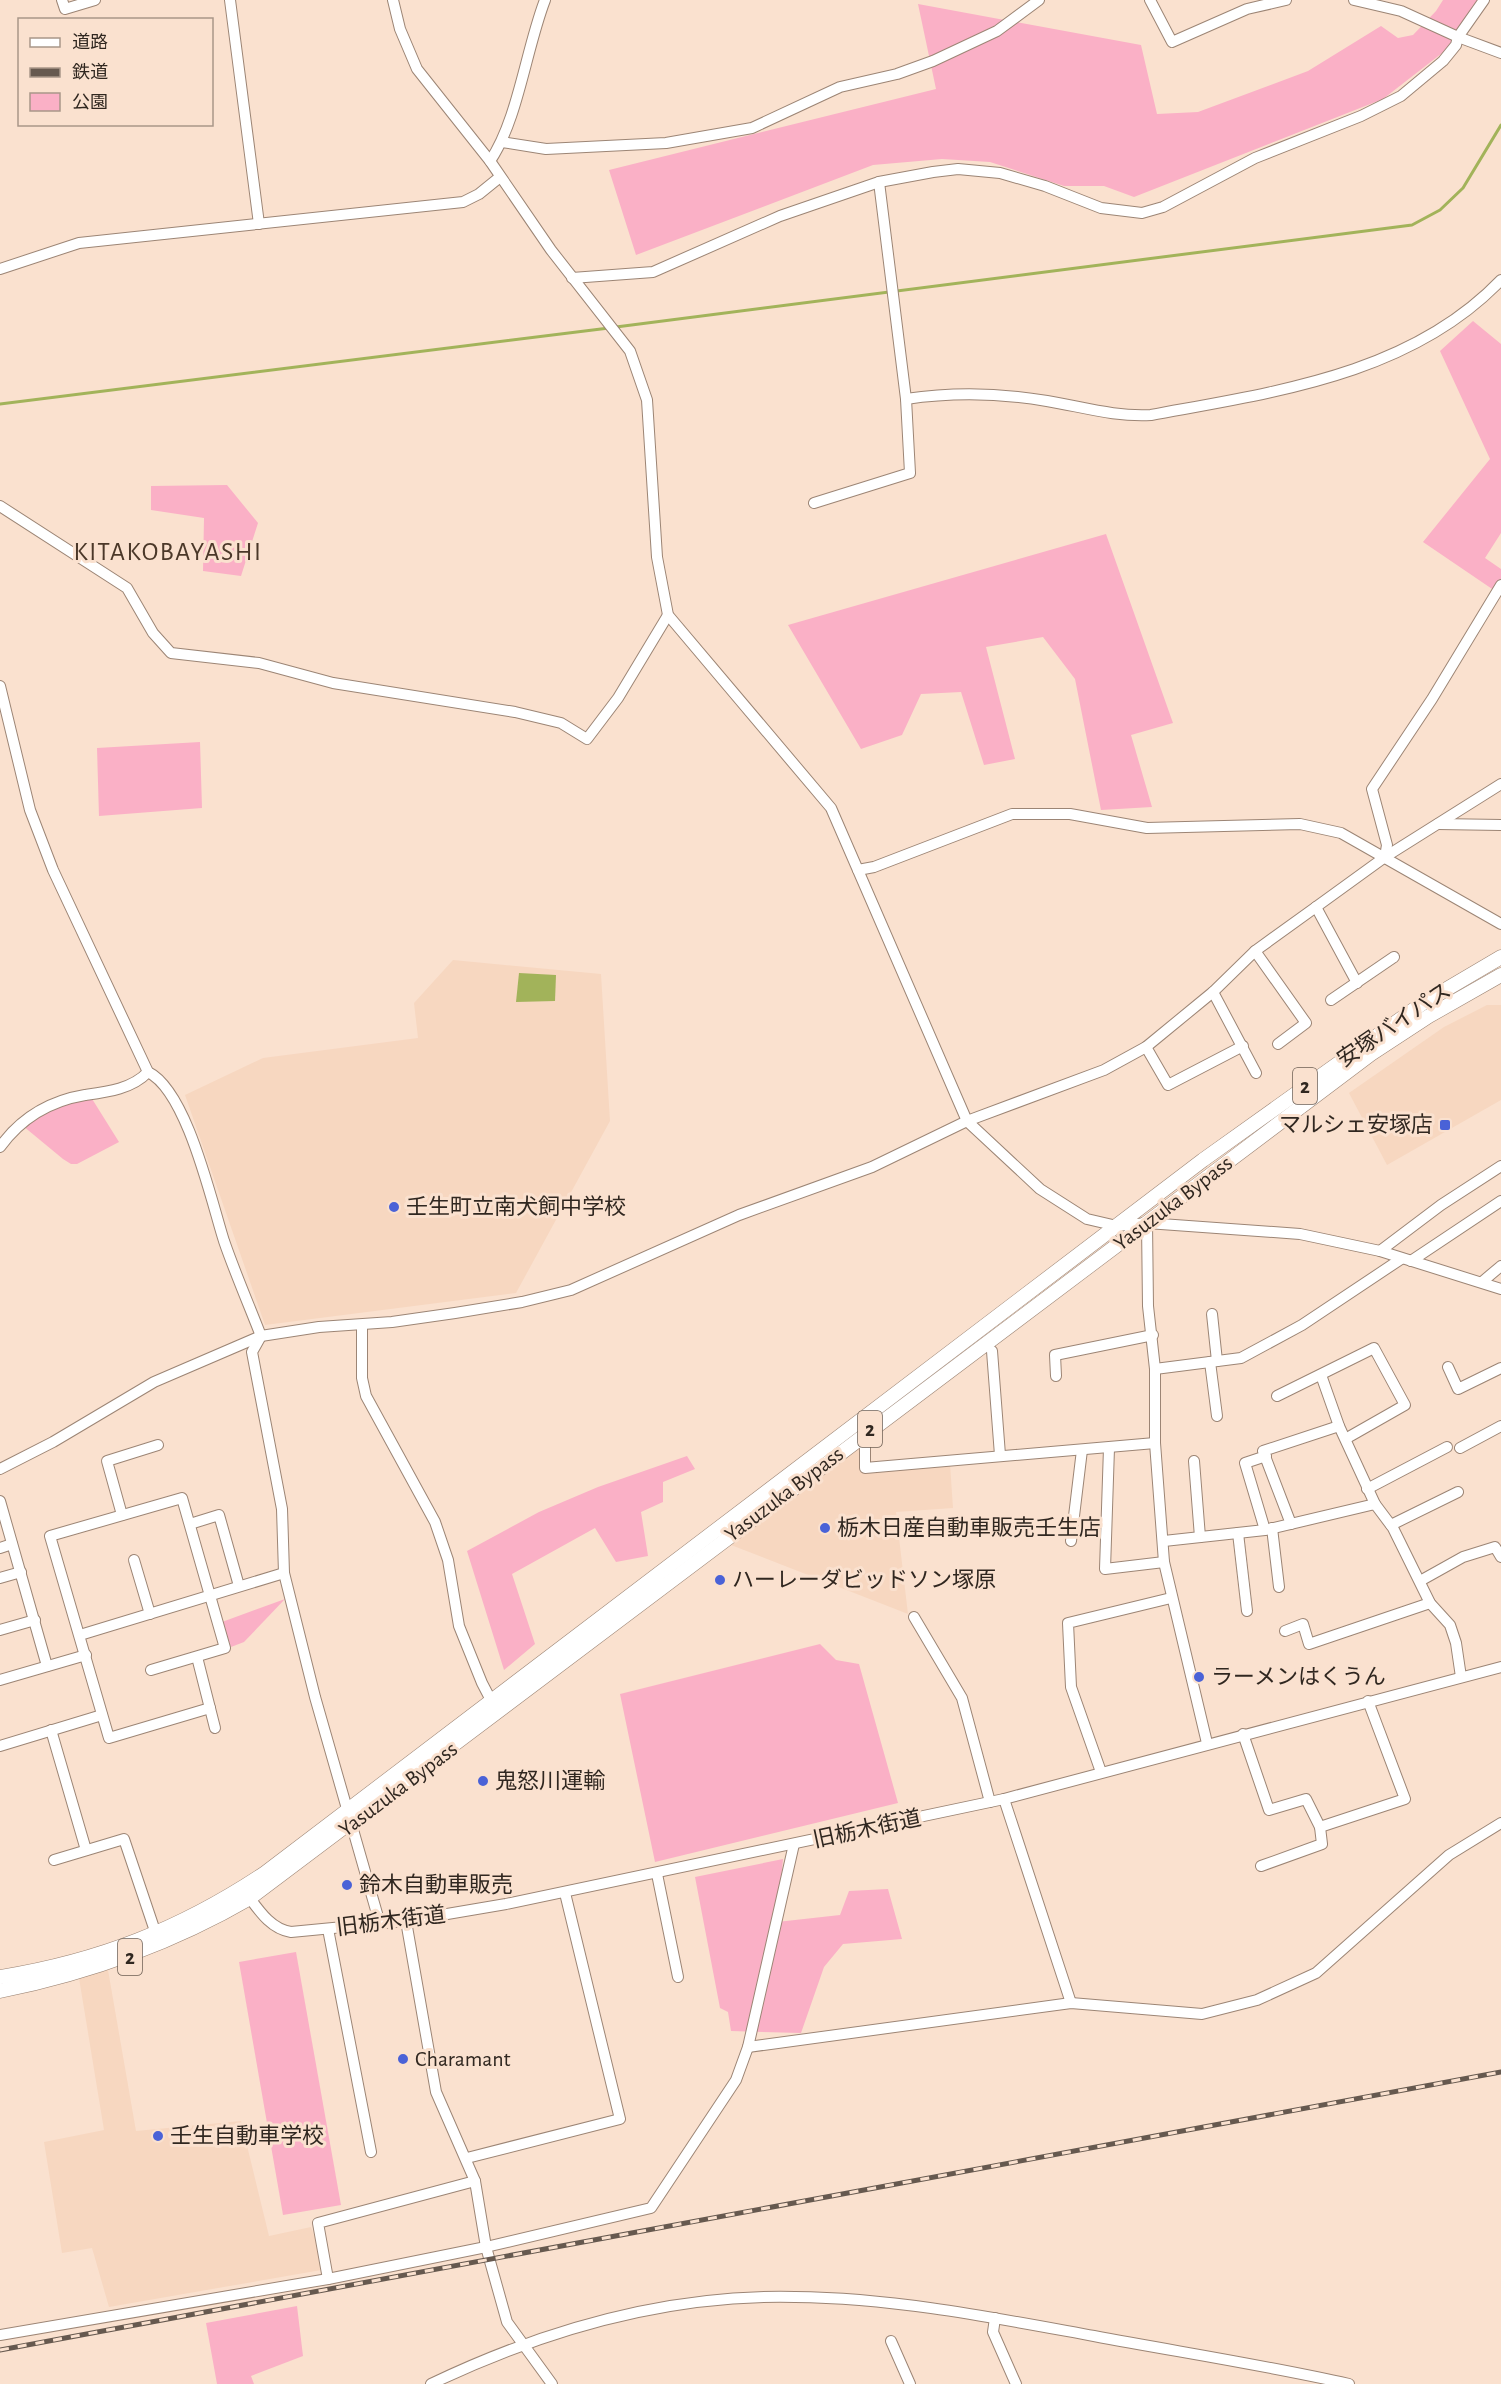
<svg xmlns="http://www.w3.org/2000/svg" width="1501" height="2384" font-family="'Alegreya Sans','Noto Sans JP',sans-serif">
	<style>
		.built { fill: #f7d7c0 }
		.green { fill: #fab0c6 }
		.water { fill: #a2b35a }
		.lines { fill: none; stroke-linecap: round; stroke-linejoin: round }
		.stream { stroke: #a2b35a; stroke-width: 3 }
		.minor-casing { stroke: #9c8575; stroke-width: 12 }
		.major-casing { stroke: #9c8575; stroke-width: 15 }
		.minor { stroke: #fff; stroke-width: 10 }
		.major { stroke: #fff; stroke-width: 14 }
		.rail-casing { stroke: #66594f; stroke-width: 5 }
		.rail { stroke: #fae1cf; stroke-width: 3; stroke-dasharray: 9; stroke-linecap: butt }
		.poi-dot { fill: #4a62d7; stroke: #fae1cf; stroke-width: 2 }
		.labels { text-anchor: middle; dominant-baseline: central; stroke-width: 6; stroke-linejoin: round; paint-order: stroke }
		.shield { fill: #fae1cf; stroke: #6d5f54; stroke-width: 1.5 }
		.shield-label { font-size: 21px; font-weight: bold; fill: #302720 }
		.street-label { font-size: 22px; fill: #302720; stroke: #fae1cf }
		.poi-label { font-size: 22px; fill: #302720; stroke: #fae1cf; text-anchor: start }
		.quarter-label { font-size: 26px; letter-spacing: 1.5px; fill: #4b3829; stroke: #fae1cf }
	</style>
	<rect width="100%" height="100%" fill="#fae1cf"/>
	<g class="built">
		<path d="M453 960 601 974 610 1121 516 1293 265 1325 185 1095 263 1058 418 1038 414 1003Z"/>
		<path d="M1487 1005H1501V1100L1387 1165 1349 1093 1444 1027Z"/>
		<path d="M861 1443 865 1468 950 1464 953 1508 896 1512 908 1614 731 1545Z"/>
		<path d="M108 1970 136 2131 241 2121 269 2236 311 2227 327 2269 109 2307 92 2248 62 2253 44 2142 104 2130 79 1978Z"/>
	</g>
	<g class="green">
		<path d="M1443 0H1481L1446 50 1383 99 1134 197 1104 186H1064L990 162 942 159 873 165 636 255 609 170 936 89 918 4 1141 45 1157 114 1198 112 1308 71 1381 26 1398 38 1413 35 1436 11Z"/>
		<path d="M1473 321 1501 344V533L1485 558 1501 569V595L1423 542 1490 459 1440 351Z"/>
		<path d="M227 485 258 523 241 576 203 571 204 518 151 510V486Z"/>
		<path d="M1106 534 1173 723 1131 735 1152 807 1101 810 1075 679 1043 637 986 647 1015 759 984 765 961 692 921 694 902 735 861 749 788 625Z"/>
		<path d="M200 742 202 808 99 816 97 748Z"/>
		<path d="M89 1094 119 1142 77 1164H71L63 1159 17 1121Z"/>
		<path d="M687 1456 695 1469 663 1482V1502L641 1512 648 1556 616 1562 595 1528 512 1574 535 1644 504 1670 467 1551 539 1512 598 1487Z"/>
		<path d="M285 1599 244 1642 231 1647 222 1622Z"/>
		<path d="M820 1644 836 1660 859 1664 898 1803 655 1862 620 1694Z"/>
		<path d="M783 1859 777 1922 840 1915 849 1891 888 1889 902 1939 843 1944 824 1967 801 2033 731 2031 728 2012 720 2008 695 1877Z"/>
		<path d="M296 1952 341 2205 283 2215 239 1962Z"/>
		<path d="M297 2306 303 2356 251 2376 254 2384H217L206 2323Z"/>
	</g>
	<path class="water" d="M519 973 556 975 555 1001 516 1002Z"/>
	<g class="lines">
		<g class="stream">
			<path d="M616 327 1412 225 1440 210 1463 188 1501 125"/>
			<path d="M0 404 609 328"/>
		</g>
		<g class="minor-casing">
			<g id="minor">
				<path d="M62 0 65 9 95 0"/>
				<path d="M230 0 259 224"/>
				<path d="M393 0 400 29 417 69 490 161 551 250 630 351 647 400 657 557 668 615 831 808 967 1121 1040 1189 1087 1219 1117 1226 1147 1223 1300 1234 1380 1251"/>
				<path d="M1150 0 1172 42 1247 9 1286 0"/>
				<path d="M1354 0 1401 11 1458 37 1501 53"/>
				<path d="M502 142 546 149 666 143 752 128 840 87 897 74 933 61 997 31 1039 0"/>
				<path d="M490 161C518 120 526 49 545 0"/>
				<path d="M0 269 79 243 463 202 479 194 500 177"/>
				<path d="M572 278 653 272 780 216 879 182 933 172 958 169 1000 173 1045 186 1101 208 1142 213 1163 207 1255 158 1361 116 1401 96 1443 61 1456 45 1458 37 1484 0"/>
				<path d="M906 399C953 392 1000 393 1047 401 1083 407 1115 417 1151 415 1274 392 1410 375 1501 280"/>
				<path d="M814 503 910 473 906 399 879 182"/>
				<path d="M0 506 127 588 153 633 171 653 259 663 333 683 515 712 561 723 587 739 618 698 668 615"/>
				<path d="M0 686 30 810 53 870 148 1072C187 1091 211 1200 224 1241 235 1273 249 1305 261 1336L252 1352 282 1509 284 1573 315 1697 380 1924"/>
				<path d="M1438 824 1501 825"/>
				<path d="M1385 857 1387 845 1372 789 1432 699 1501 585"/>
				<path d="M858 870 874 867 1012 814H1070L1147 828 1300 824 1341 833 1501 924"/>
				<path d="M1316 907 1357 983"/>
				<path d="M1255 951 1306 1023 1278 1044"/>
				<path d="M1213 992 1256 1073"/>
				<path d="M1331 1000 1394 957"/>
				<path d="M1146 1047 1168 1085 1243 1046"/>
				<path d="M0 1147C21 1118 49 1101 85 1095 107 1092 132 1089 148 1072"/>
				<path d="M1501 1166 1441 1205 1380 1251 1501 1289"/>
				<path d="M1147 1223 1148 1306 1155 1369V1443L1164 1562 1207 1743"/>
				<path d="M1411 1261 1501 1201"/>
				<path d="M1482 1282 1501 1266"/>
				<path d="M1212 1314 1217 1361"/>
				<path d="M362 1325V1378L366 1396 435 1522 448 1560 459 1626 482 1683 494 1706"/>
				<path d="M992 1351 1000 1455"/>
				<path d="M1210 1362 1217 1416"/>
				<path d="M1448 1367 1458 1389 1501 1368"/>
				<path d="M1155 1369 1241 1358 1302 1325 1401 1259"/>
				<path d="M1321 1375 1339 1426 1375 1504"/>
				<path d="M1056 1376 1055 1355 1153 1335"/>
				<path d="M1277 1396 1374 1348 1405 1405 1347 1438"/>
				<path d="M865 1433V1468L1155 1443"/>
				<path d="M1109 1448 1105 1569 1164 1562"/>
				<path d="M1460 1448 1501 1426"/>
				<path d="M1194 1461 1200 1537"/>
				<path d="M0 1469 53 1442 154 1382 261 1336 319 1327 392 1322 455 1313 522 1302 571 1290 739 1215 872 1167 967 1121 1104 1070 1146 1047 1213 992 1255 951 1316 907 1385 857 1501 784"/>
				<path d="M1367 1489 1447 1447"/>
				<path d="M0 1501 47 1666"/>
				<path d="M122 1515 107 1461 158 1445"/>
				<path d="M190 1524 219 1515 239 1586"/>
				<path d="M1291 1524 1263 1451 1339 1426"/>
				<path d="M1391 1525 1458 1492"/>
				<path d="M1272 1528 1279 1587"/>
				<path d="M1265 1530 1245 1463 1266 1456"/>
				<path d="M1238 1533 1247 1611"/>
				<path d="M1071 1541 1082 1450"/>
				<path d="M1164 1541 1265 1530 1375 1504 1393 1528 1430 1603 1450 1625 1456 1643 1461 1677"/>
				<path d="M0 1548 12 1544"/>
				<path d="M134 1560 150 1614"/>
				<path d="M0 1578 21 1572"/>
				<path d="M1420 1581 1463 1557 1495 1547 1501 1557"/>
				<path d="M914 1617 962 1698 990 1802"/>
				<path d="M0 1630 35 1620"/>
				<path d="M1285 1631 1303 1624 1309 1644 1430 1603"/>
				<path d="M80 1635 284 1573"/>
				<path d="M197 1657 215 1728"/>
				<path d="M151 1670 225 1648 182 1498 50 1536 109 1738 210 1708"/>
				<path d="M0 1680 86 1655"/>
				<path d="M51 1730 86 1850"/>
				<path d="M1243 1734 1269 1810 1306 1799 1320 1827"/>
				<path d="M0 1746 102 1715"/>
				<path d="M1101 1772 1071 1687 1068 1623 1171 1598"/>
				<path d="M1004 1799 1071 2003"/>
				<path d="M54 1860 124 1839 156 1934"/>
				<path d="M1261 1866 1322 1844 1320 1827 1405 1799 1368 1701"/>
				<path d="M657 1874 678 1977"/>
				<path d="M246 1893C258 1909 270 1929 291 1932L406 1921 506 1904 1004 1799 1501 1667"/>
				<path d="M406 1921 436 2092 475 2181 486 2247 507 2322 552 2384"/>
				<path d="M328 1929 371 2152"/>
				<path d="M748 2047 1071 2003 1202 2014 1257 2000 1316 1973 1449 1855 1501 1823"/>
				<path d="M467 2158 620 2119 565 1893"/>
				<path d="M328 2279 318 2223 475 2181"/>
				<path d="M995 2318 993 2332 1016 2384"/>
				<path d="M0 2335 328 2279 486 2247 651 2208 736 2080 748 2047 794 1844"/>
				<path d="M891 2341 910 2384"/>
				<path d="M431 2384C546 2329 667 2294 795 2297 896 2298 995 2318 1094 2336 1179 2352 1265 2365 1349 2384"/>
			</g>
		</g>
		<g class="major-casing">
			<g id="major">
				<path d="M0 1977C99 1961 181 1929 265 1873L1203 1160 1423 1003 1501 957"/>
				<path d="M0 1991C89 1973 171 1944 250 1898L1371 1054 1429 1016 1501 975"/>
			</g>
		</g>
		<use href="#minor" class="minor"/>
		<use href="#major" class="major"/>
		<g class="rail-casing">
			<path id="rail" d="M0 2350 1501 2072"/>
		</g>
		<use href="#rail" class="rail"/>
	</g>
	<g class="poi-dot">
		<rect x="1439" y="1119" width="12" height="12" rx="3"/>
		<circle cx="394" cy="1207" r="6"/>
		<circle cx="825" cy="1528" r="6"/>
		<circle cx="720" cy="1580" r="6"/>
		<circle cx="1199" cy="1677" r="6"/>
		<circle cx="483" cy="1781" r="6"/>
		<circle cx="347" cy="1885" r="6"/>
		<circle cx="403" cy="2059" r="6"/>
		<circle cx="158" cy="2136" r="6"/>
	</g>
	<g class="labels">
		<g class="shield">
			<rect x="1293" y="1068" width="24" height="36" rx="4.5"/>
			<rect x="858" y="1411" width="24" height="36" rx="4.5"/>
			<rect x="118" y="1939" width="24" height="36" rx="4.5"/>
		</g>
		<g class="shield-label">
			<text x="1305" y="1086">2</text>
			<text x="870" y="1429">2</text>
			<text x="130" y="1957">2</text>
		</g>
		<g class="street-label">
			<text transform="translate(1394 1025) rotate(-34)">安塚バイパス</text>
			<text transform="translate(1173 1203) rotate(-37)">Yasuzuka Bypass</text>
			<text transform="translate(784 1494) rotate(-37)">Yasuzuka Bypass</text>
			<text transform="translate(398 1789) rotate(-37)">Yasuzuka Bypass</text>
			<text transform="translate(867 1829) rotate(-12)">旧栃木街道</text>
			<text transform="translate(391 1921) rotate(-7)">旧栃木街道</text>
		</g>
		<g class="poi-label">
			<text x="1433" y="1125" text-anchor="end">マルシェ安塚店</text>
			<text x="406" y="1207">壬生町立南犬飼中学校</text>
			<text x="837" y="1528">栃木日産自動車販売壬生店</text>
			<text x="732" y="1580">ハーレーダビッドソン塚原</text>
			<text x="1211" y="1677">ラーメンはくうん</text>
			<text x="495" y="1781">鬼怒川運輸</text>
			<text x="359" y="1885">鈴木自動車販売</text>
			<text x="415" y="2059">Charamant</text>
			<text x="170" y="2136">壬生自動車学校</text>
		</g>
		<g class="quarter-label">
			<text x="168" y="552">KITAKOBAYASHI</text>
		</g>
	</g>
	<rect x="18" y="18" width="195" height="108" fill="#fae1cf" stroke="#a99789" stroke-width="1.5"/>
	<rect x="30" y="38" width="30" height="9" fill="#ffffff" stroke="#a99789" stroke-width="1.5"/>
	<text x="72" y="48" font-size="18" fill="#302720">道路</text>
	<rect x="30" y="68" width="30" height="9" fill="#66594f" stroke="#a99789" stroke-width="1.5"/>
	<text x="72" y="78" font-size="18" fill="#302720">鉄道</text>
	<rect x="30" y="93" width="30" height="18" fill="#fab0c6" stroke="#a99789" stroke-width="1.5"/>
	<text x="72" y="108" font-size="18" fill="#302720">公園</text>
</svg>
